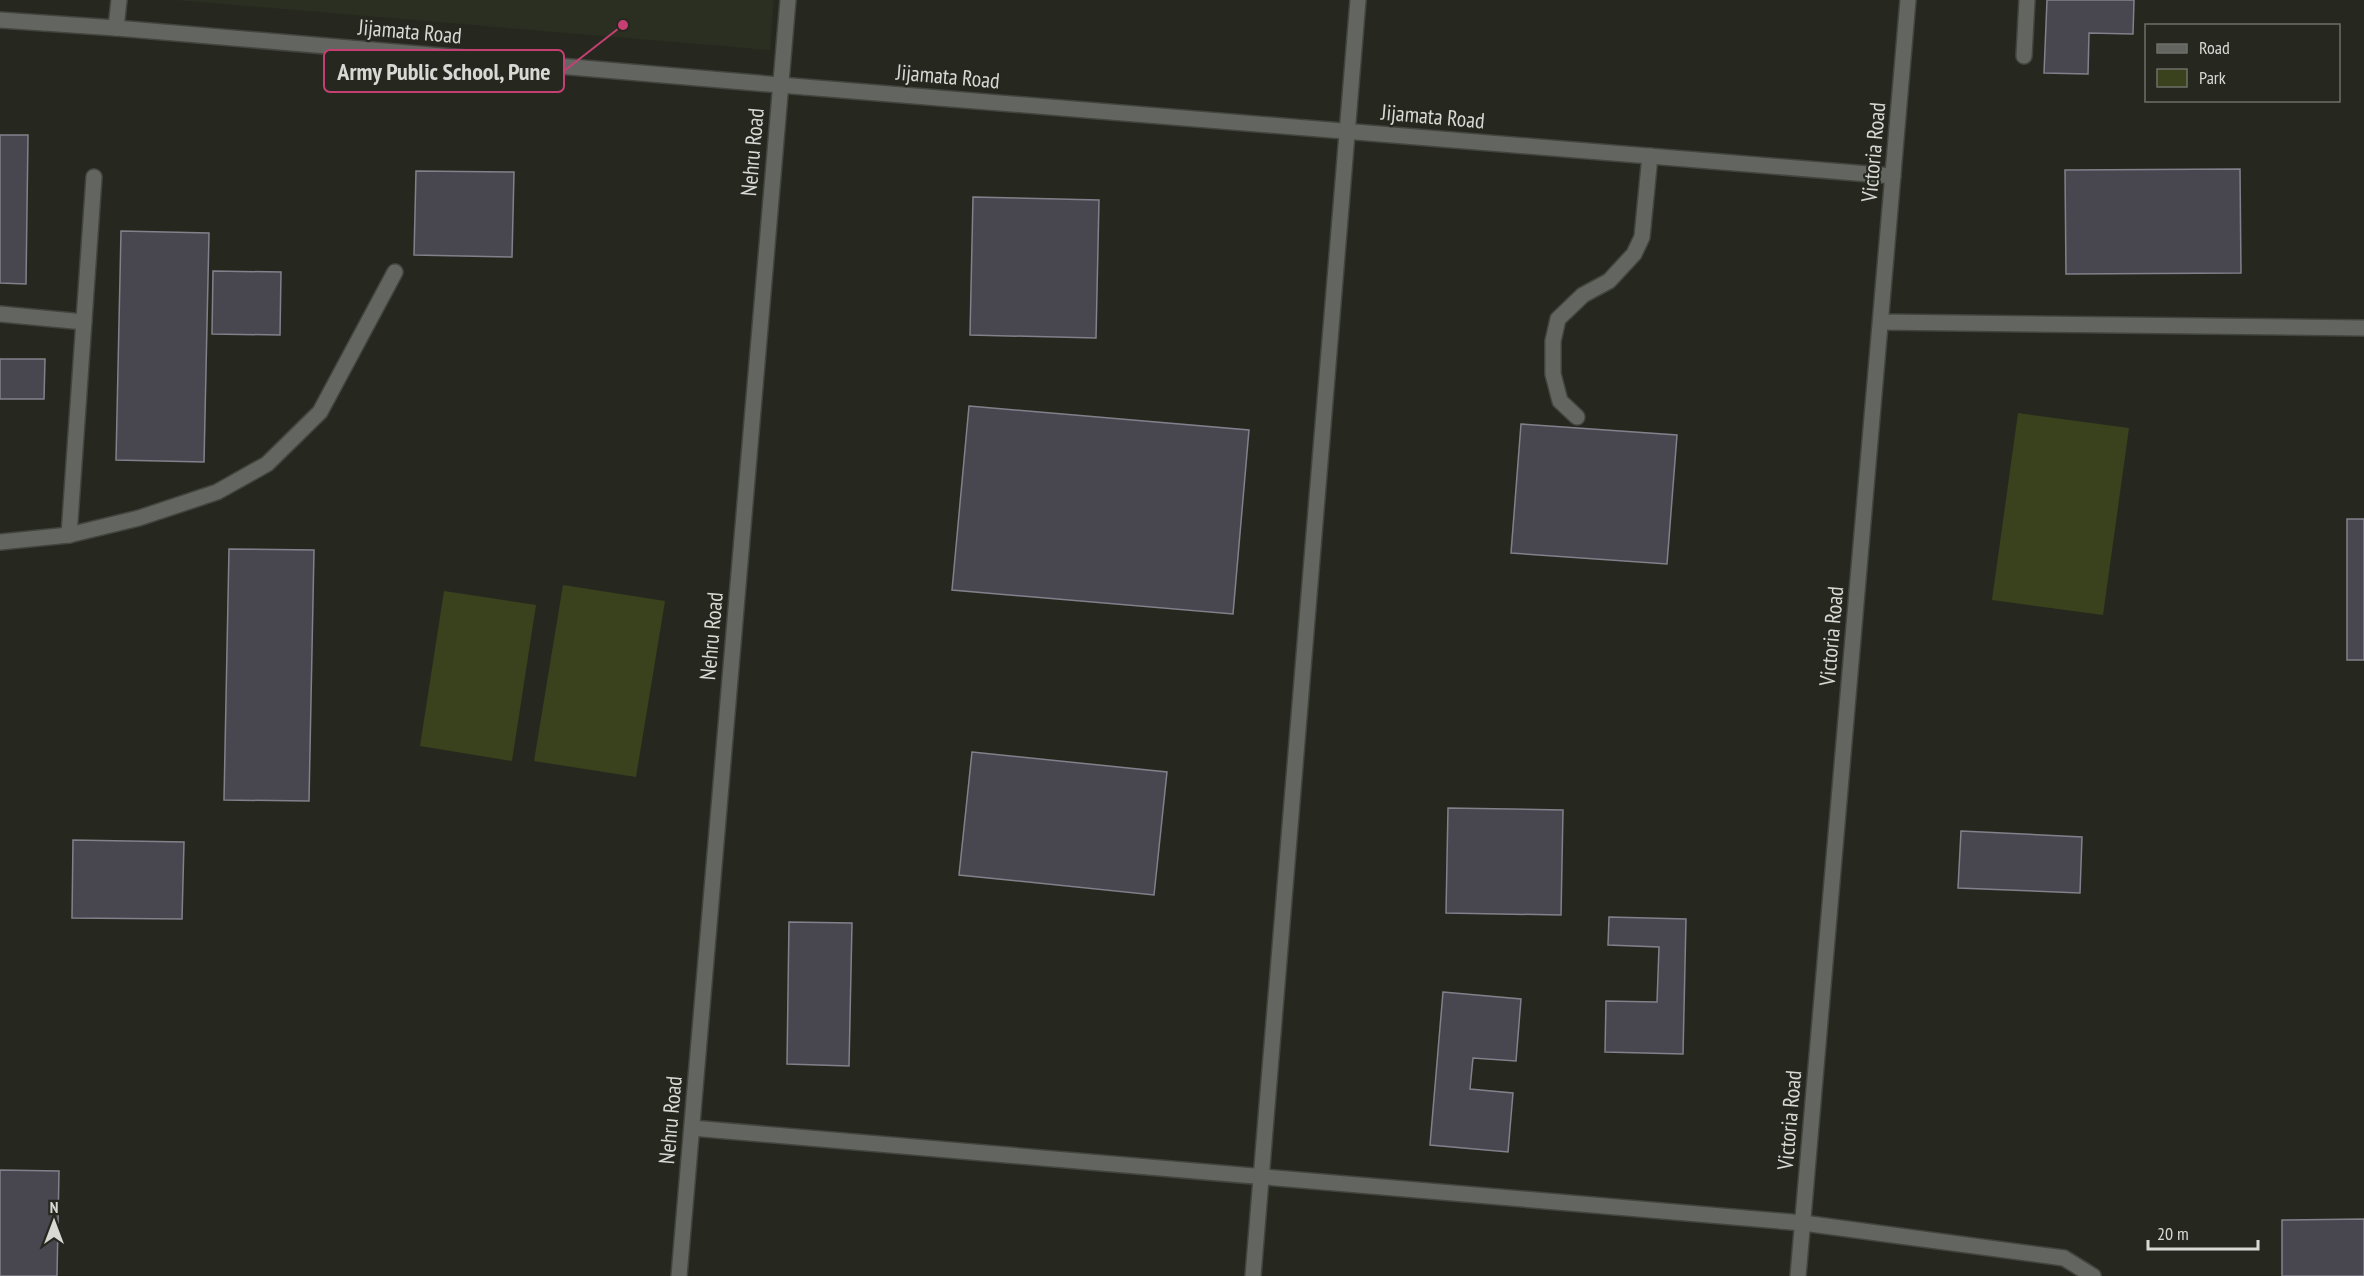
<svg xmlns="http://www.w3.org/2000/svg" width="2364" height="1276" font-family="'PT Sans Narrow',sans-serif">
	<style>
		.built { fill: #2b2f21 }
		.green { fill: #39421c }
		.building { fill: #484750; stroke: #82818b; stroke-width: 1.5 }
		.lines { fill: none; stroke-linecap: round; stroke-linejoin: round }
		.service-casing { stroke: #42443d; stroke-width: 18 }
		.minor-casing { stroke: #42443d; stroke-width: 18 }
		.service { stroke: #636560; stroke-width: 15 }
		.minor { stroke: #636560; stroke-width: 15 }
		.labels { text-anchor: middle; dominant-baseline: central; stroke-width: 4.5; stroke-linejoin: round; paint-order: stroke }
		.street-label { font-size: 22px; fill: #d8d9d4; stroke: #262820 }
		.leader { fill: none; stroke: #c63f73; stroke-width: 2 }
		.callout-dot { fill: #c63f73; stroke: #262820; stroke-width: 2 }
		.callout { fill: #262820; stroke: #c63f73; stroke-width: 2 }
		.callout-label { font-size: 24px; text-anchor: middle; font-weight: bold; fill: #d8d9d4 }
	</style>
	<rect width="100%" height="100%" fill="#262820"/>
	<path class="built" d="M176 0H774L770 50Z"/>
	<g class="green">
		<path d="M2018 413 2129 428 2103 615 1992 600Z"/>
		<path d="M563 585 665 601 636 777 534 761Z"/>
		<path d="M444 591 536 605 512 761 420 746Z"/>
	</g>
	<g class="building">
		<path d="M2047 0H2134L2133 34 2089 33 2088 74 2044 73Z"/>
		<path d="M0 135H28L26 284 0 283Z"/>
		<path d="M2240 169 2241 273 2066 274 2065 170Z"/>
		<path d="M416 171 514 172 512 257 414 255Z"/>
		<path d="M973 197 1099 200 1096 338 970 335Z"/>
		<path d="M121 231 209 233 204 462 116 460Z"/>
		<path d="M213 271 281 272 280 335 212 334Z"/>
		<path d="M0 359H45L44 399H0Z"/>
		<path d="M969 406 1249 430 1233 614 952 590Z"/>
		<path d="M1521 424 1677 435 1667 564 1511 553Z"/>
		<rect x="2347" y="519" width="17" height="141"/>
		<path d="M229 549 314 550 309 801 224 800Z"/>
		<path d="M972 752 1167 772 1154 895 959 875Z"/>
		<path d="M1448 808 1563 810 1561 915 1446 913Z"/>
		<path d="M1961 831 2082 837 2080 893 1958 888Z"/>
		<path d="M73 840 184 842 182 919 72 918Z"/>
		<path d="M1609 917 1686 919 1683 1054 1605 1052 1606 1001 1657 1002 1659 947 1608 945Z"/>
		<path d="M789 922 852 923 849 1066 787 1064Z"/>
		<path d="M1443 992 1521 999 1516 1061 1473 1058 1470 1089 1513 1093 1508 1152 1430 1145Z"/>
		<path d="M0 1170 59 1171 57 1276H0Z"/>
		<path d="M2364 1219V1276H2282V1220Z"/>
	</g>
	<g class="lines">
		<g class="service-casing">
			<g id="service">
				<path d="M2024 56 2027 0"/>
				<path d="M0 314 84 322"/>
				<path d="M1577 417 1560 401 1553 374V341L1558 319 1583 295 1609 281 1634 254 1642 237 1650 156"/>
				<path d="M69 535 94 177"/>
				<path d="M0 542 69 535 139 518 217 492 267 464 320 412 395 272"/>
				<path d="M1803 1223 2064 1258 2093 1276"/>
			</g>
		</g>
		<g class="minor-casing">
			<g id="minor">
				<path d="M0 20 116 28 780 85 1893 176"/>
				<path d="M116 28 119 0"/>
				<path d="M1881 322 2364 328"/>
				<path d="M692 1128 1803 1223"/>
				<path d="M679 1276 788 0"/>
				<path d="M1253 1276 1358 0"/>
				<path d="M1798 1276 1908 0"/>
			</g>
		</g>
		<use href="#service" class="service"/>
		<use href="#minor" class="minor"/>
	</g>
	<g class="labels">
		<g class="street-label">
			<text transform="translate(410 31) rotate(5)">Jijamata Road</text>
			<text transform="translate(948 76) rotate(5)">Jijamata Road</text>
			<text transform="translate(1433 116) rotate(5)">Jijamata Road</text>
			<text transform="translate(752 152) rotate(-85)">Nehru Road</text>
			<text transform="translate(1873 152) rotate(-85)">Victoria Road</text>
			<text transform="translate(711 636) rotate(-85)">Nehru Road</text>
			<text transform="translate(1831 636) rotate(-85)">Victoria Road</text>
			<text transform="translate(670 1120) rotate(-85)">Nehru Road</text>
			<text transform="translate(1789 1120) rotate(-85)">Victoria Road</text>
		</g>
	</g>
	<path class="leader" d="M623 25L564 71"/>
	<circle class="callout-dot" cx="623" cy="25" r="6"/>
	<rect class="callout" x="324" y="50" width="240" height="42" rx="6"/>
	<g class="callout-label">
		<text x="444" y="80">Army Public School, Pune</text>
	</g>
	<rect x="2145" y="24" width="195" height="78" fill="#262820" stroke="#6d6f68" stroke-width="1.5"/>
	<rect x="2157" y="44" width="30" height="9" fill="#636560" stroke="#6d6f68" stroke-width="1.5"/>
	<text x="2199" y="54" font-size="18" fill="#d8d9d4">Road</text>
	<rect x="2157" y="69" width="30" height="18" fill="#39421c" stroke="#6d6f68" stroke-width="1.5"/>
	<text x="2199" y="84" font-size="18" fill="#d8d9d4">Park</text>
	<g transform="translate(54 1222)" stroke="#262820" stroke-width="4.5" paint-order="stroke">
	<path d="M0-4.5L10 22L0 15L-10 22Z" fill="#d8d9d4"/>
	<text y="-9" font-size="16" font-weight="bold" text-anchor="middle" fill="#d8d9d4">N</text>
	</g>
	<path d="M2148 1240v9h110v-9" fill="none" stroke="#d8d9d4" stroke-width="3"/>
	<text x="2157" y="1240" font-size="18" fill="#d8d9d4" stroke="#262820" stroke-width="4.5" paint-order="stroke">20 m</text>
</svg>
